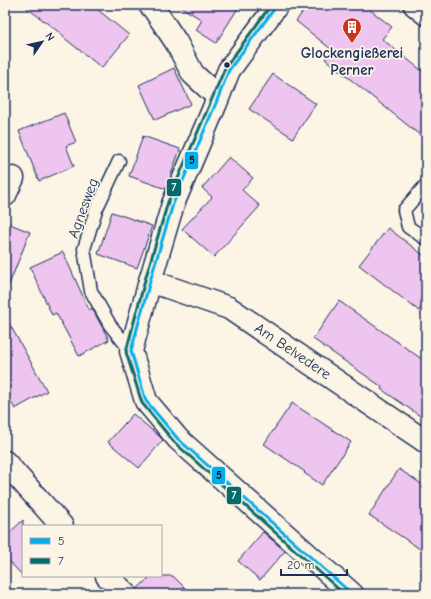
<svg xmlns="http://www.w3.org/2000/svg" width="431" height="599" font-family="'Comic Neue',sans-serif">
	<style>
		.building { fill: #edc5ee; stroke: #1b2f5e }
		.lines { fill: none; stroke-linecap: round; stroke-linejoin: round }
		.lane-casing { stroke: #1b2f5e; stroke-width: 15 }
		.street-casing { stroke: #1b2f5e; stroke-width: 25 }
		.secondary-casing { stroke: #1b2f5e; stroke-width: 25 }
		.lane { stroke: #fcf5e5; stroke-width: 12 }
		.street { stroke: #fcf5e5; stroke-width: 22 }
		.secondary { stroke: #fcf5e5; stroke-width: 22 }
		.bus-1-casing { stroke: #fcf5e5; stroke-width: 6 }
		.bus-2-casing { stroke: #fcf5e5; stroke-width: 6 }
		.bus-1 { stroke: #00adef; stroke-width: 3 }
		.bus-2 { stroke: #076a6c; stroke-width: 3 }
		.bus-dot { fill: #1b2f5e; stroke: #fcf5e5; stroke-width: 1.5 }
		.labels { text-anchor: middle; dominant-baseline: central; stroke-width: 3.5; stroke-linejoin: round; paint-order: stroke }
		.poi-label { font-size: 15px; font-weight: bold; fill: #1b2f5e; stroke: #fcf5e5 }
		.street-label { font-size: 15px; fill: #1b2f5e; stroke: #fcf5e5 }
		.line-badge { stroke: #fcf5e5; stroke-width: 1.5 }
		.badge-label { font-size: 11px; text-anchor: middle; font-weight: bold; fill: #fff }
		.pale-badge-label { font-size: 11px; text-anchor: middle; font-weight: bold; fill: #111 }
	</style>
	<rect width="100%" height="100%" fill="#fcf5e5"/>
	<filter id="ink" filterUnits="userSpaceOnUse"><feTurbulence type="fractalNoise" baseFrequency=".025" numOctaves="2"/><feDisplacementMap in="SourceGraphic" scale="8" xChannelSelector="R" yChannelSelector="G"/><feConvolveMatrix kernelMatrix="1 2 1 2 8 2 1 2 1" color-interpolation-filters="sRGB"/></filter>
	<g filter="url(#ink)">
		<g class="building">
			<path d="M23 5H92L129 35 102 68 63 37 64 36Z"/>
			<path d="M178 5H240L216 43 196 30 202 20Z"/>
			<path d="M308 5H364L392 27 382 39 426 74V140L325 59 332 50 296 21Z"/>
			<path d="M174 68 191 104 155 120 139 85Z"/>
			<path d="M273 74 316 104 293 138 249 109Z"/>
			<path d="M64 113 76 142 66 146 74 166 39 181 19 131Z"/>
			<path d="M143 136 180 149 166 189 129 176Z"/>
			<path d="M229 157 253 178 242 190 260 206 214 257 182 229 212 197 202 188Z"/>
			<path d="M112 212 152 226 137 268 98 254Z"/>
			<path d="M5 222 30 232 6 292 5 291Z"/>
			<path d="M388 228 426 257V301L419 311 359 265Z"/>
			<path d="M63 252 89 310 92 308 109 340 79 356 56 313 52 315 30 267Z"/>
			<path d="M339 301 426 362V420L381 389 382 387 313 339Z"/>
			<path d="M5 316 47 391 15 409 5 392Z"/>
			<path d="M292 403 351 442 322 485 304 473 305 472 264 444Z"/>
			<path d="M133 414 159 436 163 440 139 468 108 442Z"/>
			<path d="M399 469 426 487V553L369 515Z"/>
			<path d="M23 520V576L5 557V537Z"/>
			<path d="M263 532 285 551 260 580 238 561Z"/>
			<path d="M151 576H173L191 594H138L137 589Z"/>
		</g>
		<g class="lines">
			<g class="lane-casing">
				<g id="lane">
					<path d="M119 161 96 210 84 249 91 291 110 325 131 351"/>
					<path d="M426 185 404 210 408 227 426 239"/>
				</g>
			</g>
			<g class="street-casing">
				<g id="street">
					<path d="M150 5 154 9 176 42 193 74 218 97"/>
					<path d="M277 5 229 70 216 103 173 204 150 281 131 351 146 401 178 439 352 594"/>
					<path d="M415 5 426 14"/>
					<path d="M5 195 13 178"/>
					<path d="M150 281 229 308 426 442"/>
				</g>
			</g>
			<g class="secondary-casing">
				<g id="secondary">
					<path d="M5 462 62 526"/>
					<path d="M107 576 126 594"/>
				</g>
			</g>
			<use href="#lane" class="lane"/>
			<use href="#street" class="street"/>
			<use href="#secondary" class="secondary"/>
			<g class="bus-1-casing">
				<path id="bus-1" d="M277 5 229 70 216 103 173 204 150 281 131 351 146 401 178 439 352 594"/>
			</g>
			<g class="bus-2-casing">
				<path id="bus-2" d="M271 5 225 68 211 101 168 202 145 280 126 352 142 403 174 442 344 594"/>
			</g>
			<use href="#bus-1" class="bus-1"/>
			<use href="#bus-2" class="bus-2"/>
		</g>
	</g>
	<defs>
		<g id="building-pin" transform="scale(1)"><path d="M0 17L-7.5 6A9.5 9.5 0 1 1 7.5 6Z" fill="#c8321e" stroke="#fcf5e5"/><path d="M-4-6H4V6H1V3H-1V6H-4ZM-2.5-4.3h1.7v1.8h-1.7ZM.8-4.3h1.7v1.8H.8ZM-2.5-1h1.7V.8h-1.7ZM.8-1h1.7V.8H.8Z" fill="#fff"/></g>
	</defs>
	<g fill-rule="evenodd">
		<use href="#building-pin" x="352" y="27"/>
	</g>
	<circle class="bus-dot" cx="227" cy="65" r="3.5"/>
	<g class="labels">
		<g class="poi-label">
			<text x="352" y="53">Glockengießerei<tspan x="352" dy="17">Perner</tspan></text>
		</g>
		<g class="street-label">
			<text transform="translate(83 208) rotate(-70)">Agnesweg</text>
			<text transform="translate(293 351) rotate(34)">Am Belvedere</text>
		</g>
	</g>
	<g class="line-badge">
		<rect x="184" y="151" width="15" height="19" rx="4" fill="#00adef"/>
		<rect x="166" y="178" width="16" height="19" rx="4" fill="#076a6c"/>
		<rect x="211" y="466" width="15" height="19" rx="4" fill="#00adef"/>
		<rect x="226" y="486" width="16" height="19" rx="4" fill="#076a6c"/>
	</g>
	<g class="badge-label">
		<text x="174" y="191">7</text>
		<text x="234" y="499">7</text>
	</g>
	<g class="pale-badge-label">
		<text x="192" y="164">5</text>
		<text x="219" y="479">5</text>
	</g>
	<rect width="431" height="599" fill="none" stroke="#fcf5e5" stroke-width="20"/>
	<rect x="10" y="10" width="411" height="579" fill="none" stroke="#1b2f5e" stroke-width="1.5" filter="url(#ink)"/>
	<rect x="22" y="525" width="140" height="52" fill="#fcf5e5" stroke="#a2a6af"/>
	<rect x="30" y="538" width="20" height="6" fill="#00adef" stroke="#a2a6af"/>
	<text x="58" y="545" font-size="12" fill="#1b2f5e">5</text>
	<rect x="30" y="558" width="20" height="6" fill="#076a6c" stroke="#a2a6af"/>
	<text x="58" y="565" font-size="12" fill="#1b2f5e">7</text>
	<g transform="translate(42 42) rotate(56)" stroke="#fcf5e5" stroke-width="3" paint-order="stroke">
	<path d="M0-3L7 15L0 10L-7 15Z" fill="#1b2f5e"/>
	<text y="-6" font-size="11" font-weight="bold" text-anchor="middle" fill="#1b2f5e">N</text>
	</g>
	<path d="M281 569v6h66v-6" fill="none" stroke="#1b2f5e" stroke-width="2"/>
	<text x="287" y="569" font-size="12" fill="#1b2f5e" stroke="#fcf5e5" stroke-width="3" paint-order="stroke">20 m</text>
</svg>
